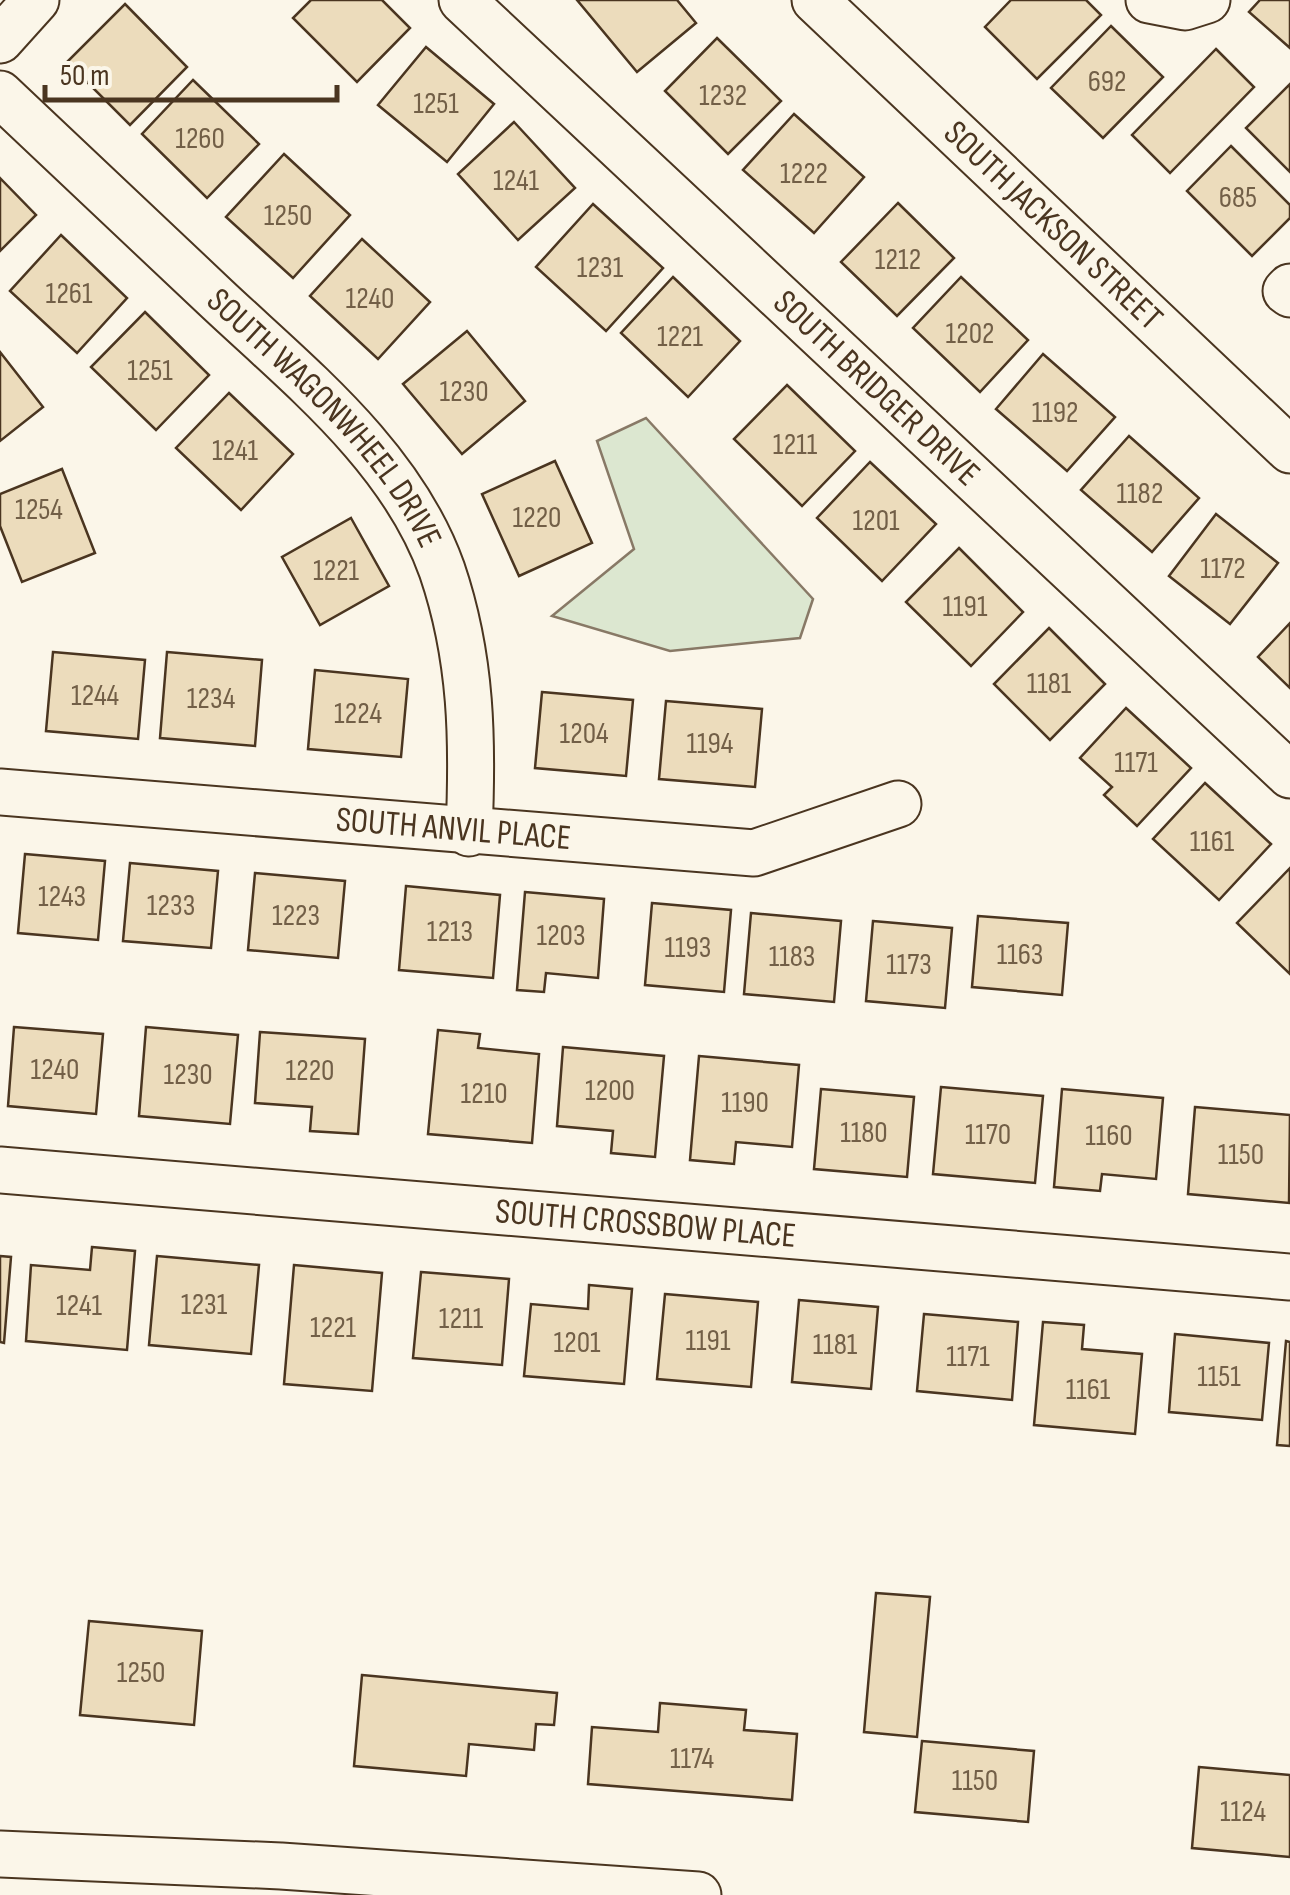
<svg xmlns="http://www.w3.org/2000/svg" width="1290" height="1895" font-family="'Sofia Sans Condensed',sans-serif">
	<style>
		.green { fill: #dce7d0; stroke: #887966; stroke-width: 2.5 }
		.building { fill: #ecdcbc; stroke: #4a3520; stroke-width: 2.5 }
		.lines { fill: none; stroke-linecap: round; stroke-linejoin: round }
		.minor-casing { stroke: #4a3520; stroke-width: 49 }
		.minor { stroke: #fbf6e9; stroke-width: 45 }
		.labels { text-anchor: middle; dominant-baseline: central; stroke-width: 8; stroke-linejoin: round; paint-order: stroke }
		.number-label { font-size: 30px; fill: #725f47 }
		.street-label { font-size: 35px; fill: #4a3520; stroke: #fbf6e9 }
	</style>
	<rect width="100%" height="100%" fill="#fbf6e9"/>
	<path class="green" d="M646 418 813 599 800 638 670 651 552 616 634 549 597 441Z"/>
	<g class="building">
		<path d="M311 0H382L410 28 357 82 293 18Z"/>
		<path d="M577 0H677L696 23 637 72Z"/>
		<path d="M1011 0H1086L1101 15 1037 79 985 27Z"/>
		<path d="M1260 0H1290V48L1249 12Z"/>
		<path d="M125 4 187 67 130 125 67 62Z"/>
		<path d="M1111 26 1163 77 1103 138 1051 88Z"/>
		<path d="M717 38 781 101 728 154 665 91Z"/>
		<path d="M426 47 494 104 447 162 378 105Z"/>
		<path d="M1216 49 1254 87 1170 173 1132 135Z"/>
		<path d="M193 80 259 144 207 198 142 134Z"/>
		<path d="M1290 84V172L1246 128Z"/>
		<path d="M794 114 864 177 814 233 743 170Z"/>
		<path d="M514 122 575 188 518 240 458 174Z"/>
		<path d="M1231 146 1290 205V218L1252 256 1187 191Z"/>
		<path d="M284 154 350 215 293 278 226 217Z"/>
		<path d="M0 178 36 215 0 251Z"/>
		<path d="M898 203 954 258 897 316 841 262Z"/>
		<path d="M593 204 663 268 606 331 536 267Z"/>
		<path d="M61 235 127 298 77 353 10 291Z"/>
		<path d="M362 239 430 302 378 359 310 296Z"/>
		<path d="M673 277 740 341 688 397 621 333Z"/>
		<path d="M961 277 1028 340 980 392 913 328Z"/>
		<path d="M145 312 209 375 156 430 91 367Z"/>
		<path d="M467 331 525 401 462 454 403 384Z"/>
		<path d="M0 352 43 407 0 441Z"/>
		<path d="M1043 354 1115 417 1067 471 996 409Z"/>
		<path d="M787 385 855 451 802 506 734 439Z"/>
		<path d="M229 393 293 454 241 510 176 448Z"/>
		<path d="M1129 436 1199 498 1152 552 1081 490Z"/>
		<path d="M555 461 592 543 519 576 482 494Z"/>
		<path d="M870 462 936 524 882 581 817 518Z"/>
		<path d="M62 469 95 553 22 582 0 526V494Z"/>
		<path d="M1216 514 1278 563 1230 624 1169 576Z"/>
		<path d="M351 518 389 586 320 625 282 557Z"/>
		<path d="M959 548 1023 612 971 666 906 602Z"/>
		<path d="M1290 623V688L1258 657Z"/>
		<path d="M1049 628 1105 684 1050 740 994 684Z"/>
		<path d="M53 652 145 660 138 739 46 731Z"/>
		<path d="M167 652 262 660 255 746 160 738Z"/>
		<path d="M315 670 408 679 401 757 308 749Z"/>
		<path d="M542 692 633 700 626 776 535 768Z"/>
		<path d="M666 701 762 709 755 787 659 779Z"/>
		<path d="M1126 708 1191 768 1137 826 1104 795 1112 787 1080 758Z"/>
		<path d="M1205 783 1271 844 1219 900 1153 839Z"/>
		<path d="M25 854 105 861 98 940 18 933Z"/>
		<path d="M130 863 218 871 211 948 123 941Z"/>
		<path d="M1290 868V974L1237 923Z"/>
		<path d="M255 873 345 881 338 958 248 950Z"/>
		<path d="M406 886 500 895 493 978 399 970Z"/>
		<path d="M525 892 604 899 598 978 546 973 544 992 517 990Z"/>
		<path d="M652 903 731 910 724 992 645 985Z"/>
		<path d="M751 913 841 921 834 1002 744 994Z"/>
		<path d="M978 916 1068 923 1062 995 972 987Z"/>
		<path d="M873 921 952 928 945 1008 866 1001Z"/>
		<path d="M14 1027 103 1034 96 1114 8 1106Z"/>
		<path d="M146 1027 238 1035 230 1124 139 1116Z"/>
		<path d="M438 1030 480 1034 478 1048 539 1054 532 1143 428 1134Z"/>
		<path d="M260 1032 365 1039 358 1134 310 1131 312 1107 255 1103Z"/>
		<path d="M563 1047 664 1056 655 1157 611 1153 613 1131 557 1126Z"/>
		<path d="M699 1056 799 1065 792 1147 736 1142 734 1164 690 1160Z"/>
		<path d="M941 1087 1043 1096 1035 1183 933 1174Z"/>
		<path d="M821 1089 914 1097 907 1177 814 1169Z"/>
		<path d="M1062 1089 1163 1098 1156 1179 1102 1174 1100 1191 1054 1187Z"/>
		<path d="M1195 1107 1290 1115 1289 1203 1188 1194Z"/>
		<path d="M92 1247 135 1251 127 1350 26 1341 31 1265 90 1270Z"/>
		<path d="M0 1256 11 1257 4 1343 0 1342Z"/>
		<path d="M157 1256 259 1265 251 1354 149 1345Z"/>
		<path d="M294 1265 382 1273 372 1391 284 1384Z"/>
		<path d="M421 1272 509 1279 502 1365 413 1358Z"/>
		<path d="M589 1285 632 1289 624 1384 524 1376 531 1304 588 1309Z"/>
		<path d="M665 1294 758 1302 751 1387 657 1379Z"/>
		<path d="M799 1300 878 1307 871 1389 792 1382Z"/>
		<path d="M924 1314 1018 1322 1012 1400 917 1391Z"/>
		<path d="M1043 1322 1084 1325 1082 1349 1142 1354 1135 1434 1034 1425Z"/>
		<path d="M1175 1334 1269 1343 1262 1420 1169 1412Z"/>
		<path d="M1286 1341 1290 1342V1446L1277 1445Z"/>
		<path d="M876 1593 930 1597 917 1737 864 1732Z"/>
		<path d="M89 1621 202 1631 194 1725 80 1715Z"/>
		<path d="M362 1675 557 1693 554 1725 536 1724 534 1750 469 1744 466 1776 354 1766Z"/>
		<path d="M660 1703 746 1710 744 1730 797 1734 792 1800 588 1784 592 1727 658 1732Z"/>
		<path d="M922 1741 1034 1751 1028 1822 915 1812Z"/>
		<path d="M1199 1767 1290 1775V1857L1192 1848Z"/>
	</g>
	<g class="lines">
		<g class="minor-casing">
			<g id="minor">
				<path id="s1" d="M462 0 1290 775"/>
				<path id="s2" d="M815 0 1290 450"/>
				<path d="M1149 0 1185 7 1207 0"/>
				<path d="M0 40 36 0"/>
				<path id="s3" d="M0 94C72 162 144 230 216 298 300 377 402 457 442 570 472 658 473 741 469 833"/>
				<path d="M1290 287 1286 291 1290 294"/>
				<path id="s4" d="M0 792 754 853 898 804"/>
				<path id="s5" d="M0 1170 1290 1277"/>
				<path d="M0 1854 281 1866 698 1895"/>
			</g>
		</g>
		<use href="#minor" class="minor"/>
	</g>
	<g class="labels">
		<g class="number-label">
			<text x="1107" y="82">692</text>
			<text x="723" y="96">1232</text>
			<text x="436" y="104">1251</text>
			<text x="200" y="139">1260</text>
			<text x="804" y="174">1222</text>
			<text x="516" y="181">1241</text>
			<text x="1238" y="198">685</text>
			<text x="288" y="216">1250</text>
			<text x="898" y="260">1212</text>
			<text x="600" y="268">1231</text>
			<text x="69" y="294">1261</text>
			<text x="370" y="299">1240</text>
			<text x="970" y="334">1202</text>
			<text x="680" y="337">1221</text>
			<text x="150" y="371">1251</text>
			<text x="464" y="392">1230</text>
			<text x="1055" y="413">1192</text>
			<text x="795" y="445">1211</text>
			<text x="235" y="451">1241</text>
			<text x="1140" y="494">1182</text>
			<text x="39" y="510">1254</text>
			<text x="537" y="518">1220</text>
			<text x="876" y="521">1201</text>
			<text x="1223" y="569">1172</text>
			<text x="336" y="571">1221</text>
			<text x="965" y="607">1191</text>
			<text x="1049" y="684">1181</text>
			<text x="95" y="696">1244</text>
			<text x="211" y="699">1234</text>
			<text x="358" y="714">1224</text>
			<text x="584" y="734">1204</text>
			<text x="710" y="744">1194</text>
			<text x="1136" y="763">1171</text>
			<text x="1212" y="842">1161</text>
			<text x="62" y="897">1243</text>
			<text x="171" y="906">1233</text>
			<text x="296" y="916">1223</text>
			<text x="450" y="932">1213</text>
			<text x="561" y="936">1203</text>
			<text x="688" y="948">1193</text>
			<text x="1020" y="955">1163</text>
			<text x="792" y="957">1183</text>
			<text x="909" y="965">1173</text>
			<text x="55" y="1070">1240</text>
			<text x="310" y="1071">1220</text>
			<text x="188" y="1075">1230</text>
			<text x="610" y="1091">1200</text>
			<text x="484" y="1094">1210</text>
			<text x="745" y="1103">1190</text>
			<text x="864" y="1133">1180</text>
			<text x="988" y="1135">1170</text>
			<text x="1109" y="1136">1160</text>
			<text x="1241" y="1155">1150</text>
			<text x="204" y="1305">1231</text>
			<text x="79" y="1306">1241</text>
			<text x="461" y="1319">1211</text>
			<text x="333" y="1328">1221</text>
			<text x="708" y="1341">1191</text>
			<text x="577" y="1343">1201</text>
			<text x="835" y="1345">1181</text>
			<text x="968" y="1357">1171</text>
			<text x="1219" y="1377">1151</text>
			<text x="1088" y="1390">1161</text>
			<text x="141" y="1673">1250</text>
			<text x="692" y="1759">1174</text>
			<text x="975" y="1781">1150</text>
			<text x="1243" y="1812">1124</text>
		</g>
		<g class="street-label">
			<text stroke="none"><textPath href="#s2" startOffset="328">SOUTH JACKSON STREET</textPath></text>
			<text stroke="none"><textPath href="#s1" startOffset="568">SOUTH BRIDGER DRIVE</textPath></text>
			<text stroke="none"><textPath href="#s3" startOffset="460">SOUTH WAGONWHEEL DRIVE</textPath></text>
			<text stroke="none"><textPath href="#s4" startOffset="455">SOUTH ANVIL PLACE</textPath></text>
			<text stroke="none"><textPath href="#s5" startOffset="648">SOUTH CROSSBOW PLACE</textPath></text>
		</g>
	</g>
	<path d="M45 85v15h292v-15" fill="none" stroke="#4a3520" stroke-width="5"/>
	<text x="60" y="85" font-size="30" fill="#4a3520" stroke="#fbf6e9" stroke-width="8" paint-order="stroke">50 m</text>
</svg>
